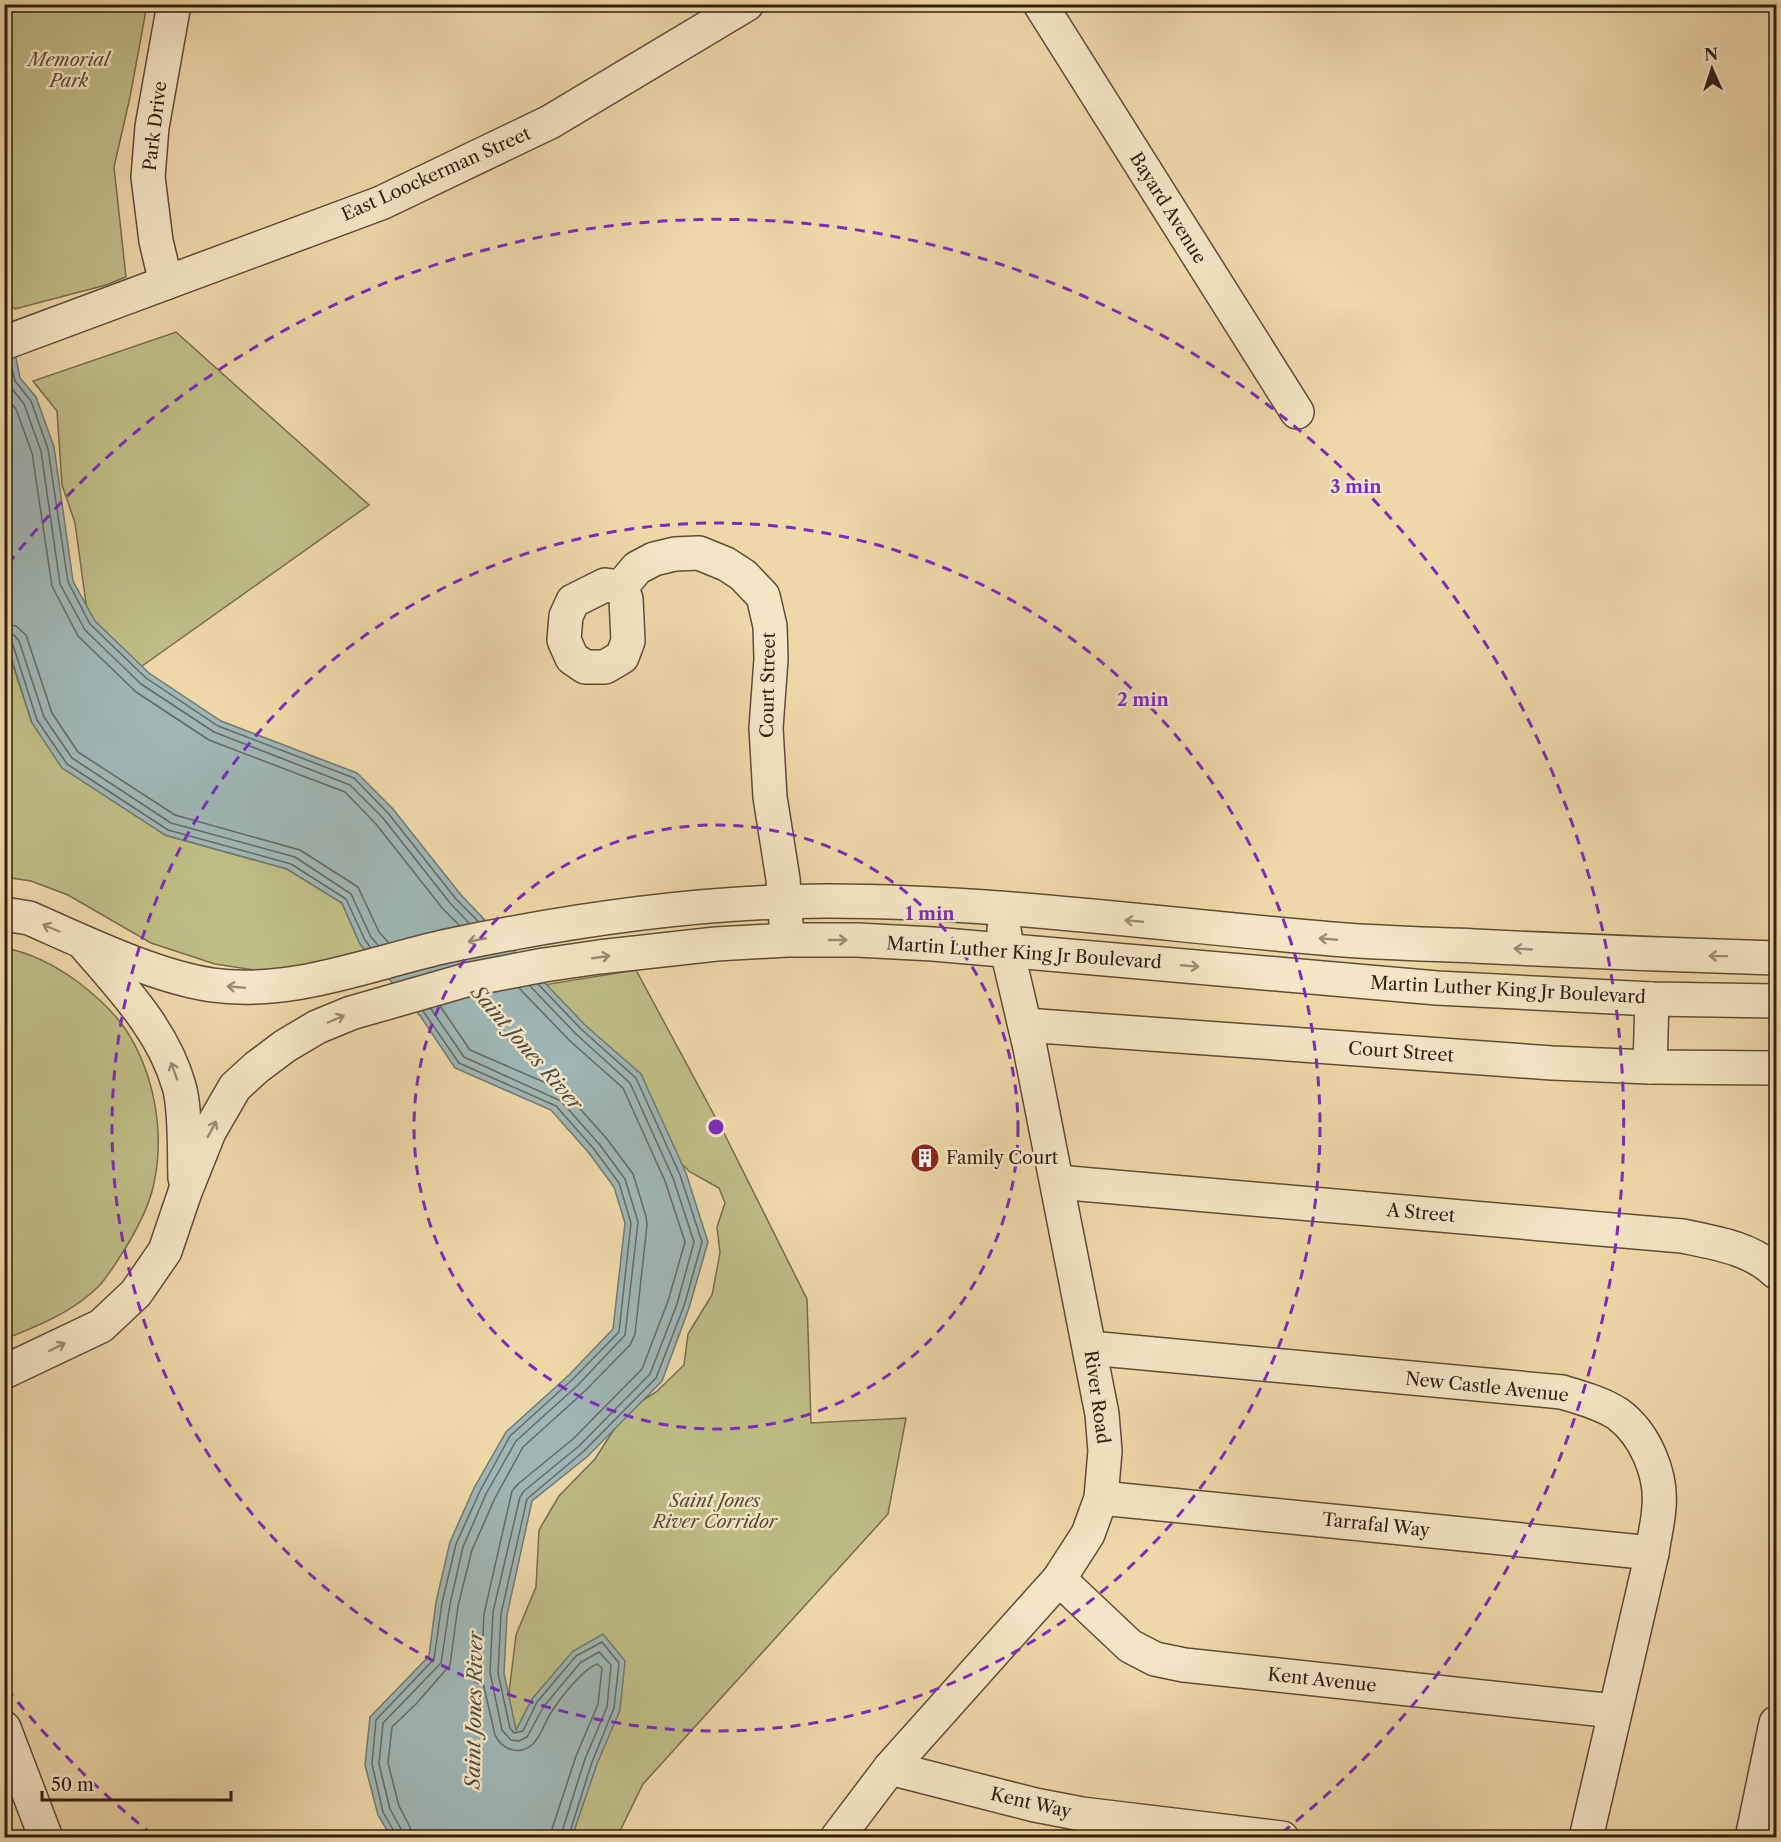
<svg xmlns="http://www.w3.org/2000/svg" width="1781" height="1842" font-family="'Libre Caslon Text',serif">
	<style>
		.green { fill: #bebd84; stroke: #766e4c; stroke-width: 1.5 }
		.water { fill: #9fb6b5; stroke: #727a74; stroke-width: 1.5 }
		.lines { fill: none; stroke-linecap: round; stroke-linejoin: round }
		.shore { stroke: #676a64; stroke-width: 1.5 }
		.minor-casing { stroke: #5e4d38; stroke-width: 36 }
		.minor { stroke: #f3e6c6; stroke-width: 33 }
		.oneway { stroke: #9b8c75 }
		.ring { fill: none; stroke: #7b2cbf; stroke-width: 3; stroke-dasharray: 10 8 }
		.labels { text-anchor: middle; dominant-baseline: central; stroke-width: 5; stroke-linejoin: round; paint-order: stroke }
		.park-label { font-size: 18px; font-style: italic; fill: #5a4e35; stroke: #f3e6c6 }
		.street-label { font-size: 18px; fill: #2f1f13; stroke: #f3e6c6 }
		.poi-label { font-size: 18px; fill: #2f1f13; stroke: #f3e6c6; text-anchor: start }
		.water-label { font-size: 20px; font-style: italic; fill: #514c44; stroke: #f3e6c6 }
		.centre { fill: #7b2cbf; stroke: #f3e6c6; stroke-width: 3 }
		.ring-label { font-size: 18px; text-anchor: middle; font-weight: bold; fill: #7b2cbf; stroke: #f3e6c6; stroke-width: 5; stroke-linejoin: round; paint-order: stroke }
	</style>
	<rect width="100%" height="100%" fill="#edd8a8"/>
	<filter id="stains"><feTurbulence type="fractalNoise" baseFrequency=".00333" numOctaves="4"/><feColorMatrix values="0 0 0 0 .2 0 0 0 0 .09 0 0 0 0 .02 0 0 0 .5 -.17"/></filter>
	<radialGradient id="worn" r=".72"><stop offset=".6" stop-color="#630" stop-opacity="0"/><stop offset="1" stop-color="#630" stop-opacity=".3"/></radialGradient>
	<g class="green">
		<path d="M4 5H147L130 97 114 167 126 277 106 285 15 309 4 299Z"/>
		<path d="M176 332 369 505 128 676 88 618 75 523 62 485 57 411 33 381Z"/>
		<path d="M4 638 32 723 165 835 287 869 342 903 360 944 366 951 275 973 215 964 151 943 68 895 31 881 5 877Z"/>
		<path d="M5 948C32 953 56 966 78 982 95 995 114 1012 126 1030 154 1073 165 1132 154 1183 150 1205 137 1229 125 1249 117 1261 109 1275 99 1286 73 1312 38 1326 5 1339Z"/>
		<path d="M636 970 726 1137 807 1299 811 1423 906 1418 888 1514 643 1784 617 1837H536L506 1717 516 1635 536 1587 539 1530 559 1496 595 1459 625 1412 656 1392 684 1365 688 1334 712 1295 720 1253 717 1227 725 1203 719 1188 690 1172 569 1055 537 986Z"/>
	</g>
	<path class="water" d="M4 299 20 378 36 397 54 447 73 581 95 621 149 673 221 721 357 773 393 809 461 895 585 1025 641 1074 686 1173 708 1242 689 1308 662 1381 588 1456 532 1501 507 1615 504 1673 516 1730 532 1699 573 1651 603 1634 625 1661 620 1710 597 1764 572 1837H391L378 1815 365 1765 370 1717 429 1656 436 1602 450 1542 474 1488 506 1432 569 1375 613 1329 625 1223 614 1187 589 1153 551 1110 455 1068 421 1017 360 944 342 903 287 869 165 835 62 768 32 723 5 638Z"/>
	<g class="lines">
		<g class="shore">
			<path d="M10 360 15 381 31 401 48 449 68 582 90 624 146 678 218 726 354 778 388 813 456 899 478 921"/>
			<path d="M4 369 9 385 24 404 41 451 60 584 85 630 141 684 214 732 350 785 383 818 450 903 469 923"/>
			<path d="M4 395 16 409 32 453 52 586 78 636 136 692 209 740 345 792 376 824 443 909 459 925"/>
			<path d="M4 624 16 626 26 635 52 713 78 752 175 815 300 850 358 887 379 932 388 942"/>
			<path d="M4 633 14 635 19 641 44 717 72 758 171 823 295 857 351 894 371 937 378 945"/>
			<path d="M4 641H10L13 645 37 720 67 764 168 830 291 864 346 899 365 940 370 947"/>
			<path d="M538 984 581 1029 636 1078 680 1175 702 1242 684 1306 656 1378 584 1451 527 1499 501 1614 498 1673 510 1728 514 1733 523 1731 537 1702 576 1656 602 1642 619 1663 614 1708 592 1762 568 1838"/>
			<path d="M530 986 576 1034 630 1083 673 1178 694 1242 677 1304 650 1374 579 1446 524 1491 520 1497 493 1612 490 1672 502 1730 511 1740 519 1741 527 1737 544 1706 581 1662 599 1652 611 1665 607 1707 585 1759 560 1838"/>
			<path d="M519 988 570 1041 623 1088 665 1181 685 1242 668 1301 642 1369 573 1439 518 1484 512 1491 484 1614 481 1674 495 1735C502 1750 520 1756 533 1744 542 1735 545 1721 552 1711 561 1697 582 1670 597 1664L602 1668 598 1704 576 1756 552 1829 551 1838"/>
			<path d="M395 1838V1833L383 1812 372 1764 376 1720 434 1659 442 1603 456 1544 480 1491 510 1436 573 1379 619 1332 631 1223 619 1183 594 1149 556 1106 459 1063 423 1011"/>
			<path d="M403 1838 401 1829 390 1809 379 1764 383 1723 441 1663 450 1604 463 1547 486 1494 516 1441 578 1385 625 1335 638 1222 625 1179 600 1145 561 1101 464 1057 431 1009"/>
			<path d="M412 1838 410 1827 399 1806 388 1763 392 1727 416 1704 450 1665 458 1606 472 1550 495 1498 523 1447 585 1391 630 1345 635 1334 647 1225 646 1216 633 1174 607 1139 567 1094 560 1089 470 1050 440 1006"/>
		</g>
		<g class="minor-casing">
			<g id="minor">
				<path d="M1040 4 1297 412"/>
				<path d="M166 283 156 241 148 177 152 127 174 4"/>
				<path d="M4 343 381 203 550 122 747 4"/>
				<path d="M605 585 621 587 626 599 628 641 622 657 605 667H585L572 658 564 640 566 616 573 601Z"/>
				<path d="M621 587 637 568 654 559 675 554 699 553 726 564 743 575 763 596 770 626 771 659 766 728 770 797 783 879 786 924"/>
				<path d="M4 914 29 918C84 942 153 976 212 985 293 996 370 963 447 946 571 920 700 901 827 901 996 901 1164 925 1332 939 1379 943 1427 944 1474 946 1575 951 1676 955 1776 958"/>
				<path d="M85 945C122 988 163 1030 179 1086 186 1110 184 1152 185 1178"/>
				<path d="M1025 1025 1552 1063 1650 1067 1776 1068"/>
				<path d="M1650 1067 1652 999"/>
				<path d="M1057 1182 1682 1236C1716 1243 1751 1248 1776 1272"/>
				<path d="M1090 1348 1562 1392C1581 1398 1601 1403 1618 1414 1645 1434 1662 1474 1659 1507 1658 1523 1654 1538 1652 1553L1586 1838"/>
				<path d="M4 1372 101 1326 136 1293 165 1251 185 1192 209 1132 235 1087 257 1067 285 1046 317 1027 351 1013 466 980 544 965 599 957 716 944 787 940H857L933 944 1437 988 1652 999 1776 1001"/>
				<path d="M1101 1498 1652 1553"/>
				<path d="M1059 1579 1130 1646 1155 1659 1184 1665 1614 1711"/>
				<path d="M4 1728 46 1838"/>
				<path d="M890 1768 1035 1805 1082 1814 1282 1838"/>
				<path d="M837 1838 890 1768 1059 1579 1088 1534 1101 1498 1105 1451 1102 1414 1030 1048 1007 950 1004 929"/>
				<path d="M1752 1838 1776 1723"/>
			</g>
		</g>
		<use href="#minor" class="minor"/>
	</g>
	<defs><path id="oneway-shaft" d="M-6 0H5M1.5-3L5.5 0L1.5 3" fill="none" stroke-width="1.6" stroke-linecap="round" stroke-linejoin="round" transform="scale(1.5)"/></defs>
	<g class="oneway">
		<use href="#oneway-shaft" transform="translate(1134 921) rotate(-175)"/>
		<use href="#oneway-shaft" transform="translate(51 928) rotate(-157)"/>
		<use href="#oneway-shaft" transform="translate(1328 939) rotate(-175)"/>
		<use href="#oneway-shaft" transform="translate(477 940) rotate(169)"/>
		<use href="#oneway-shaft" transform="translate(838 940)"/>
		<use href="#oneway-shaft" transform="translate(1523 949) rotate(-177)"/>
		<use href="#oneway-shaft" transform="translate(1718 956) rotate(-179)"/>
		<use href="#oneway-shaft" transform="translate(601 957) rotate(-8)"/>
		<use href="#oneway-shaft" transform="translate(1190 966) rotate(5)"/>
		<use href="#oneway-shaft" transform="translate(236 987) rotate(-175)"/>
		<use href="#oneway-shaft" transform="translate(336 1019) rotate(-23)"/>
		<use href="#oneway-shaft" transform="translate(174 1071) rotate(-110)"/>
		<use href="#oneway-shaft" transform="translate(212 1129) rotate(-62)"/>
		<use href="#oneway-shaft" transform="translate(57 1347) rotate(-27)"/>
	</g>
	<g class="ring">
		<circle cx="716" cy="1127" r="302"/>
		<circle cx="716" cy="1127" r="604"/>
		<path d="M153 1835A905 905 0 0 1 8 1690M8 564A905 905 0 1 1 1279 1835"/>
	</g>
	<defs>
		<g id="building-disc" transform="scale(1.5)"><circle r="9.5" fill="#8f2418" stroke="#f3e6c6"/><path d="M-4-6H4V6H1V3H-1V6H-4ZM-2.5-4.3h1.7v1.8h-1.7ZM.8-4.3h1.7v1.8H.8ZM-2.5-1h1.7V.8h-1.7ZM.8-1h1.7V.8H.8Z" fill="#fff"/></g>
	</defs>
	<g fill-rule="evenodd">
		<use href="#building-disc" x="925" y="1158"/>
	</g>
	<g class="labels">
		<g class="park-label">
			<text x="69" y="60">Memorial<tspan x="69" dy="21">Park</tspan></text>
			<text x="715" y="1501">Saint Jones<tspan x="715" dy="21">River Corridor</tspan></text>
		</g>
		<g class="street-label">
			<text transform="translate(155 126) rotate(-83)">Park Drive</text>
			<text transform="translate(436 174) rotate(-24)">East Loockerman Street</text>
			<text transform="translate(1168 208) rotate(58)">Bayard Avenue</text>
			<text transform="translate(768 685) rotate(-89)">Court Street</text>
			<text transform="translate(1024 953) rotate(4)">Martin Luther King Jr Boulevard</text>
			<text transform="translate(1508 990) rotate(3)">Martin Luther King Jr Boulevard</text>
			<text transform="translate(1401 1052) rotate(4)">Court Street</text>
			<text transform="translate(1421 1213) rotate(5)">A Street</text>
			<text transform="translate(1487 1387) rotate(6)">New Castle Avenue</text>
			<text transform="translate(1097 1397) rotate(82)">River Road</text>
			<text transform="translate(1376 1525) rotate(6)">Tarrafal Way</text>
			<text transform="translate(1322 1680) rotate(6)">Kent Avenue</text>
			<text transform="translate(1031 1803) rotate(13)">Kent Way</text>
		</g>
		<g class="poi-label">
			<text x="946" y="1158">Family Court</text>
		</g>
		<g class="water-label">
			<text transform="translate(527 1048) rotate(49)">Saint Jones River</text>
			<text transform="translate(474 1710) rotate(-89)">Saint Jones River</text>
		</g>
	</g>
	<circle cx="716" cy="1127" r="9" class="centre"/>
	<g class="ring-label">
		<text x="1356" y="493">3 min</text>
		<text x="1143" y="706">2 min</text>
		<text x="930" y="920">1 min</text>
	</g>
	<rect width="1781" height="1842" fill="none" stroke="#edd8a8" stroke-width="24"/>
	<rect x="6" y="6" width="1769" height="1830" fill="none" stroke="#2f1f13" stroke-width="3"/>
	<rect x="12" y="12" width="1757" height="1818" fill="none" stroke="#2f1f13" stroke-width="1.5"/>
	<g transform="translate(1712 69) rotate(357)" stroke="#f3e6c6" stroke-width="4.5" paint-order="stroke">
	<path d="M0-4.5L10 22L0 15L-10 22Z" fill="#2f1f13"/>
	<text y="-9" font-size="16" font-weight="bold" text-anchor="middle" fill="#2f1f13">N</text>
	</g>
	<path d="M42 1791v9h189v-9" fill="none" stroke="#2f1f13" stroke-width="3"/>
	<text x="51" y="1791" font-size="18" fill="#2f1f13" stroke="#f3e6c6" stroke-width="4.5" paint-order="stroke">50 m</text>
	<rect width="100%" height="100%" filter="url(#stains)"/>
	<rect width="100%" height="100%" fill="url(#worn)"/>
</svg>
